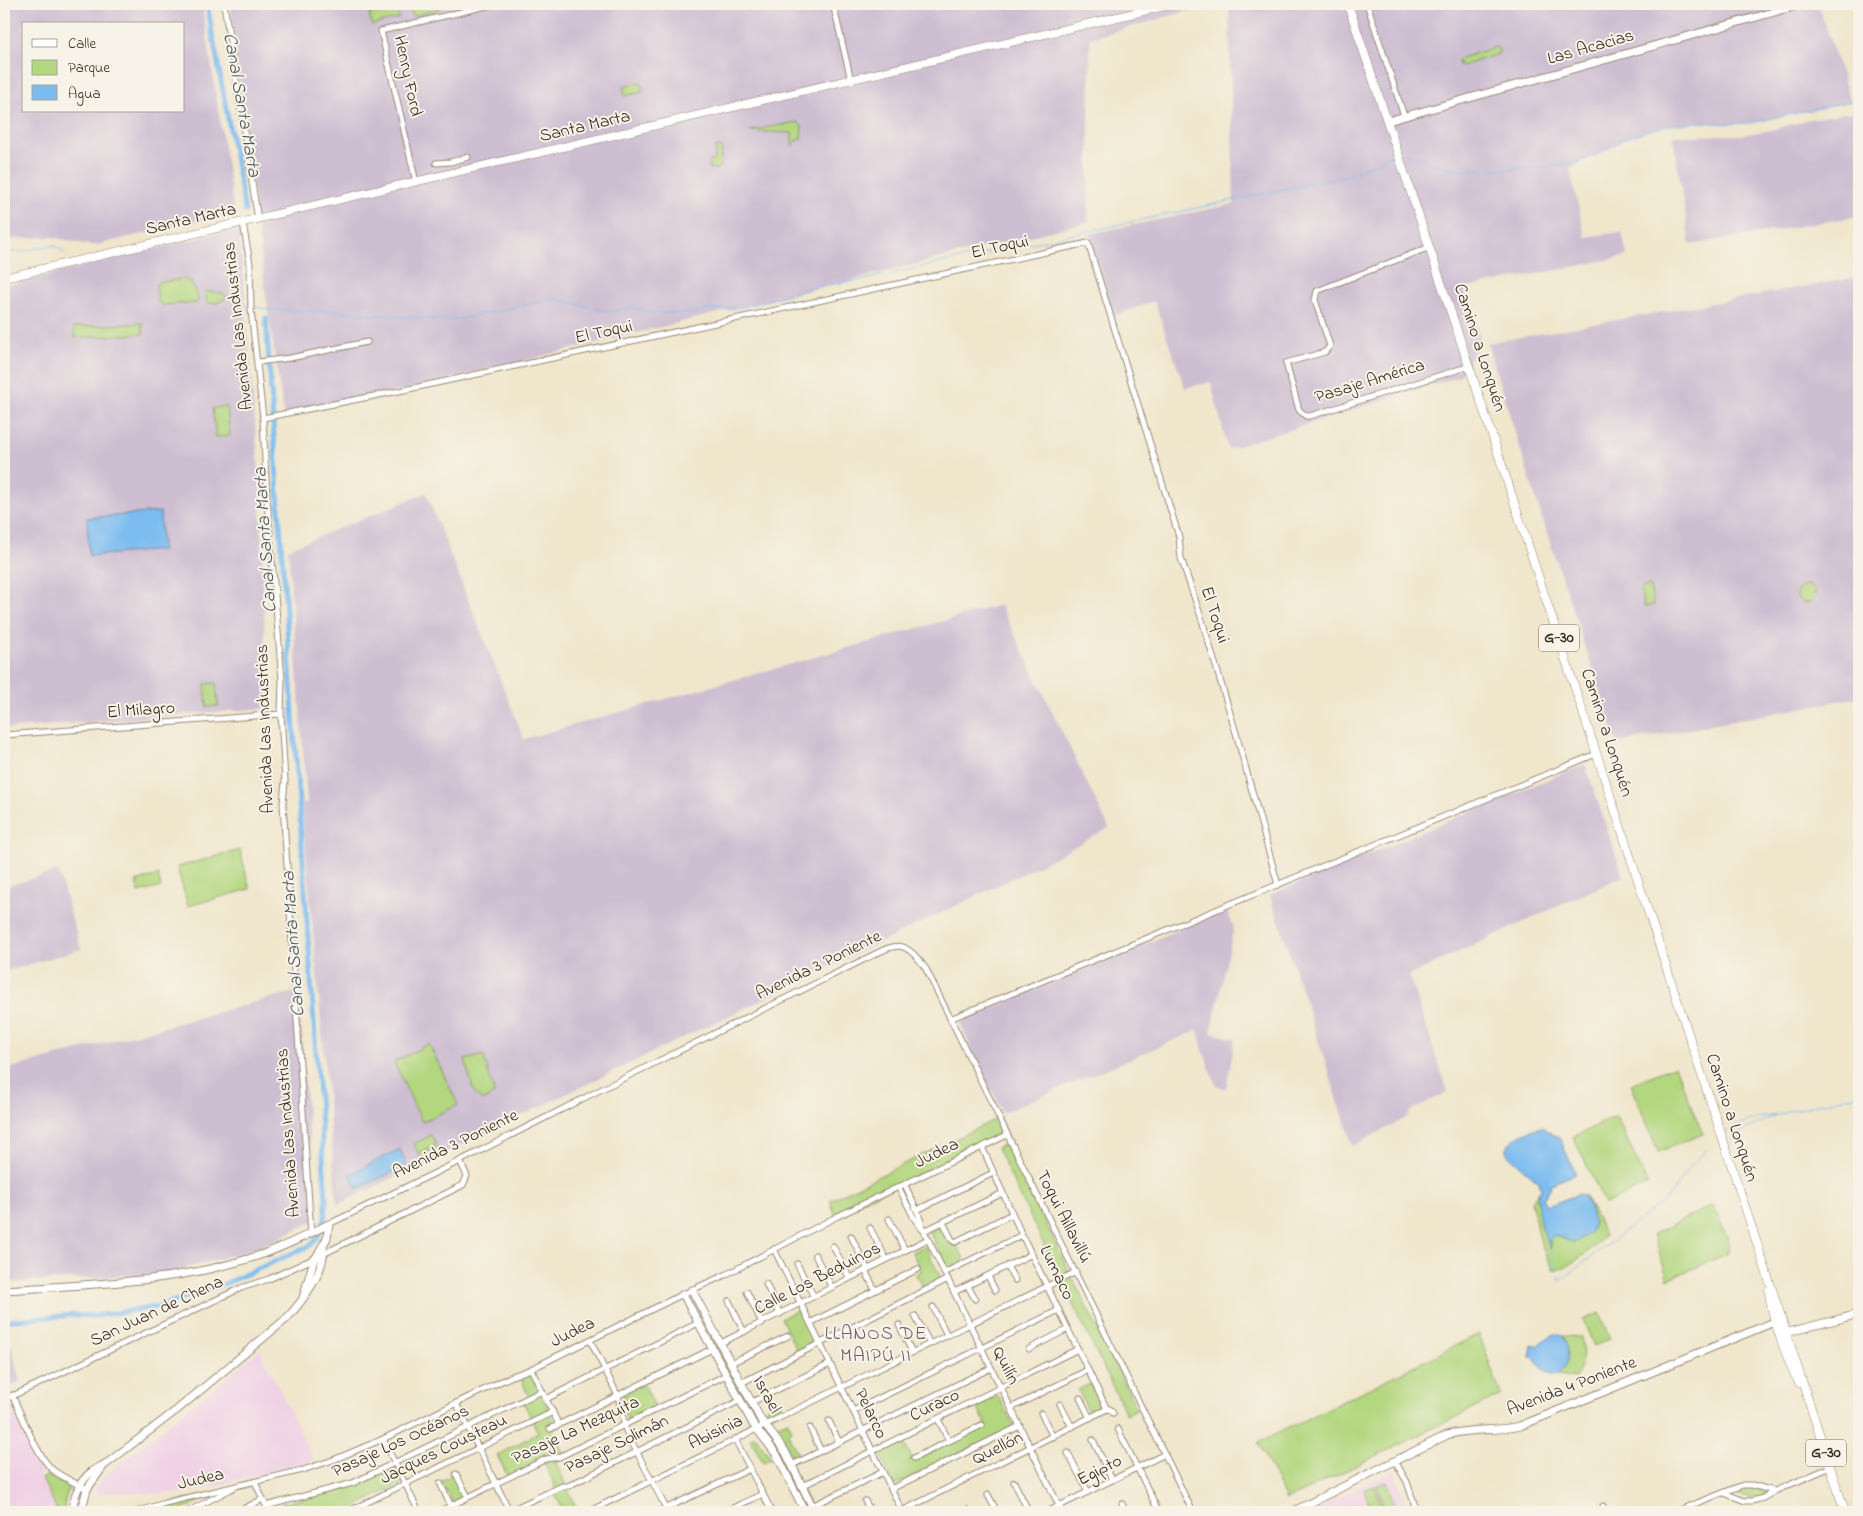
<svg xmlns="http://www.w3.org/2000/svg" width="1863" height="1516" font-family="'Indie Flower',sans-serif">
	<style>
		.built { fill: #f0d0e5 }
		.industrial { fill: #cebed2; fill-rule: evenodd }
		.green { fill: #b3d77f; stroke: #77804e }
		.water { fill: #7bbcf0; stroke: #5b7387 }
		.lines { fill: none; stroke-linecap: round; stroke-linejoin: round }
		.stream { stroke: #7bbcf0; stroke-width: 1 }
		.canal { stroke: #7bbcf0; stroke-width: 5 }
		.street-casing { stroke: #968875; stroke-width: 7 }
		.secondary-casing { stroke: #968875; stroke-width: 9 }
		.primary-casing { stroke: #968875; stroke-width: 9 }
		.street { stroke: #fff; stroke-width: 5 }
		.secondary { stroke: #fff; stroke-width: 7 }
		.primary { stroke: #fff; stroke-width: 8 }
		.labels { text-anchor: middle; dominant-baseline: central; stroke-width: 4; stroke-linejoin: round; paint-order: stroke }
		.shield { fill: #f7f3e8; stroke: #73665b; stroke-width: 1 }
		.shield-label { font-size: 16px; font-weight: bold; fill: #3b2a1e }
		.street-label { font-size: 18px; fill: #3b2a1e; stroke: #f7f3e8 }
		.water-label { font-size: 19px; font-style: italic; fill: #4e565d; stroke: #f7f3e8 }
		.neighbourhood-label { font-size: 19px; letter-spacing: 1px; fill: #705b68; stroke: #f7f3e8 }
	</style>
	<rect width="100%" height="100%" fill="#f7f3e8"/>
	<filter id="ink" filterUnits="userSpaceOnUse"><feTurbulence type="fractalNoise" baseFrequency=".02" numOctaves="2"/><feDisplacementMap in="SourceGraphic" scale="10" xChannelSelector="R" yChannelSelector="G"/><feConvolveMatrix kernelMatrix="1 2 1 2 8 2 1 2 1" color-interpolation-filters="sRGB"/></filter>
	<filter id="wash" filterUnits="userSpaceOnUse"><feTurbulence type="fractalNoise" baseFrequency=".0096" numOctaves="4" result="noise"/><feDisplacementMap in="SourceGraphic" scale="20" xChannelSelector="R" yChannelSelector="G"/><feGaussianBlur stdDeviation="1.12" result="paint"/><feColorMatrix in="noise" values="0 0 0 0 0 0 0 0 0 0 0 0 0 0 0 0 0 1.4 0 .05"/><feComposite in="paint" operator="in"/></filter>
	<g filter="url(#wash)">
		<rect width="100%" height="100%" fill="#f0e6cc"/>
		<g class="built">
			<path d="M260 1350 314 1460 293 1467 184 1493H98L94 1490 106 1475Z"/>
			<path d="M9 1404 42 1471 38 1474 57 1512H4V1406Z"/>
			<path d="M1394 1470 1409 1512H1309Z"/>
		</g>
		<g class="industrial">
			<path d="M4 4H202L234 212 96 245H88L53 237 4 239ZM24 24H184V111H24Z"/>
			<path d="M230 4H1213L1090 38 1088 222 404 390 284 416 267 304Z"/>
			<path d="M1237 4H1818L1851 102 1751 123 1726 124 1696 122 1665 126 1628 137 1570 169 1585 237 1622 232 1627 256 1466 288 1481 340 1460 376 1228 449 1211 382 1185 388 1154 301 1114 316 1089 234 1234 204 1229 6Z"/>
			<path d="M1859 111V216L1690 245 1673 136 1741 135 1771 130 1810 119Z"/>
			<path d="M239 228 260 486 267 708 4 729V286Z"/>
			<path d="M1859 277V697L1617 743 1542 518 1487 343Z"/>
			<path d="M426 493 524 739 1000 605 1109 828 1036 867 337 1205 302 804 307 802 288 549Z"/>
			<path d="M1585 764 1623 876 1409 975 1448 1092 1412 1110 1406 1118 1353 1146 1270 895Z"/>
			<path d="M58 871 81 949 4 972V887Z"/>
			<path d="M1226 910 1234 927 1211 1033 1235 1039 1226 1089 1216 1085 1203 1050 1198 1030 1002 1113 992 1090 989 1091 960 1022Z"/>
			<path d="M297 991 316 1220 257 1248 169 1273 4 1283V1070Z"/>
			<path d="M10 1343 20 1382 4 1390V1346Z"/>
		</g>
		<g class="green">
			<path d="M414 4H438L440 9 412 16 410 5Z"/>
			<path d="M397 7 399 18 372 25 369 14Z"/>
			<path d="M1495 47 1498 48 1499 51 1498 54 1462 66 1459 65 1458 61 1461 58Z"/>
			<path d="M641 82 643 92 625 96 623 86Z"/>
			<path d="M797 122 802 126 801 139 796 140 794 145H792V133L749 131Z"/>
			<path d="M716 147H722L720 166 717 169 709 168 710 161 715 160Z"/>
			<path d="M185 279 192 283 199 301 196 303 161 305 158 302 156 284 158 282Z"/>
			<path d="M205 291 222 293 228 297 217 303H207Z"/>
			<path d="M142 323 143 334 75 338 74 327Z"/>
			<path d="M227 406 230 436 216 437 212 408Z"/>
			<circle cx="1806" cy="594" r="9"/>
			<path d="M1650 586 1654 605 1644 607 1640 588Z"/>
			<path d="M216 683 218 706 207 707 205 684Z"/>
			<path d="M240 850 250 889 188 906 177 867Z"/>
			<path d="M158 875 161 887 139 893 136 882Z"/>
			<path d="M429 1044 458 1105 422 1122 394 1062Z"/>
			<path d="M483 1055 494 1091V1094L483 1101C471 1095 469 1072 465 1060Z"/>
			<path d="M1675 1066 1703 1134 1658 1152 1631 1084Z"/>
			<path d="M1616 1116 1648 1184 1605 1204 1573 1137Z"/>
			<path d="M998 1118 1004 1132 835 1215 830 1200Z"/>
			<path d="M431 1135 436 1144 418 1153 414 1144Z"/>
			<path d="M1005 1144 1013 1161H1015L1137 1409 1126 1414 997 1148Z"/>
			<path d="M437 1146 442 1155 424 1164 419 1154Z"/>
			<path d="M1541 1190 1537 1198 1551 1247 1550 1238 1555 1236 1574 1243 1594 1223 1585 1196 1605 1235C1596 1248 1569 1267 1554 1271L1542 1247 1531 1201Z"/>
			<path d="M1713 1205 1730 1244 1727 1254 1668 1279 1653 1234Z"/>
			<path d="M942 1225 953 1246 957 1245 965 1261 948 1269 929 1231Z"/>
			<path d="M925 1246 942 1280 924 1289 916 1274 921 1271 912 1252Z"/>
			<path d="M691 1295 760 1423 757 1426 687 1297Z"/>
			<path d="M800 1309 816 1342 797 1351 781 1318Z"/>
			<path d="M1599 1313 1610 1339 1594 1346 1583 1320Z"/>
			<path d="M1479 1334 1501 1395 1286 1500C1276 1481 1269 1461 1258 1443Z"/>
			<path d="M1563 1336 1581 1337C1584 1353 1583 1364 1576 1378L1558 1375C1567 1364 1570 1349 1563 1336Z"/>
			<path d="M531 1374 557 1428 552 1431 564 1454 556 1464 578 1511 564 1512 554 1492 555 1485 543 1460 508 1477 497 1455 538 1433 524 1403 530 1400 521 1378Z"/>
			<path d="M644 1384 655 1407 627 1421 622 1395Z"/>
			<path d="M1090 1384 1103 1408 1090 1414 1078 1390Z"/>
			<path d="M998 1396 1014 1426 1013 1428 895 1485 880 1455 881 1453 903 1442 913 1461 986 1425 977 1406Z"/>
			<path d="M779 1401 783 1409 768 1416 765 1409Z"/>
			<path d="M788 1421 792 1431 788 1434 800 1458 794 1461 785 1442 773 1427Z"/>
			<path d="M765 1430 780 1446 813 1512H807L763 1432Z"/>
			<path d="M755 1436 771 1458 763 1462 750 1438Z"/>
			<path d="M394 1464 403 1483 344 1512H285L281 1504 342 1489Z"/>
			<path d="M454 1474 465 1496 452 1502 441 1481Z"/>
			<path d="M47 1475 69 1488 65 1500 64 1512H58L42 1479Z"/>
			<path d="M1387 1482 1394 1503 1383 1507 1377 1485Z"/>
			<path d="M1375 1486 1381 1507 1371 1510 1364 1489Z"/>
			<path d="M1744 1487H1750L1770 1492C1756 1501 1744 1499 1730 1492Z"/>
			<path d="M218 1492 178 1512H143L159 1506Z"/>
		</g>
		<g class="water">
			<path d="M160 512 162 550 89 556 87 518Z"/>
			<path d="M1542 1127 1560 1139 1576 1174 1551 1184 1543 1200 1547 1206 1579 1194 1585 1196 1594 1223 1591 1232 1574 1243 1556 1236 1550 1238V1249L1540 1223 1538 1210 1537 1198 1541 1189 1539 1182 1507 1154C1505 1138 1529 1130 1542 1127Z"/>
			<path d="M400 1149 407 1165 357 1189 350 1174Z"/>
			<path d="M1555 1334 1563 1336C1570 1349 1570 1367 1556 1376 1545 1374 1540 1366 1535 1358L1530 1357 1532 1345 1537 1346 1545 1339Z"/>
		</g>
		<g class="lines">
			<g class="stream">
				<path d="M1403 152 1454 169H1505L1552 166 1577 162 1599 154 1628 137 1665 126 1696 122 1726 124 1751 123 1859 99"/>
				<path d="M4 251 19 252 54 245 65 253"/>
				<path d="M243 304 249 306"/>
				<path d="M253 307 273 310 333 311 390 316 454 320 555 299 601 310 613 311 636 308 651 313H690L706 310 743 307 812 287 861 280 1346 176 1394 154"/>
				<path d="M1725 1134C1747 1116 1762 1119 1787 1112 1811 1106 1834 1099 1859 1095"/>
				<path d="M1732 1145 1734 1137 1738 1133 1776 1115"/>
				<path d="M1550 1249 1556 1270"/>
				<path d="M1559 1277 1560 1281 1669 1197 1690 1166 1707 1150"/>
			</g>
			<g class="canal">
				<path d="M207 4 245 211"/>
				<path d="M4 1321 72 1315 94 1316 157 1307 222 1285 309 1246C324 1235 326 1217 326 1199L266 318"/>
			</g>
		</g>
	</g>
	<g filter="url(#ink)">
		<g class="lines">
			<g class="street-casing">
				<g id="street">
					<path d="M224 4 258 220"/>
					<path d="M833 4 851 80"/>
					<path d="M1367 4 1404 116"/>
					<path d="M436 163 450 162 468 157"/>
					<path d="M416 182 381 31 495 4"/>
					<path d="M243 223 250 264 251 310 263 418 267 499 282 680 281 714 285 781 283 804 311 1234"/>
					<path d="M1430 247 1317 291 1315 300 1330 346 1325 352 1286 363 1299 410 1306 416H1310L1470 366"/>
					<path d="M258 362 290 358 367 342"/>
					<path d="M263 418 404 390 1088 243 1179 537 1181 558 1202 620 1236 733 1278 885"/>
					<path d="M4 735 281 714"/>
					<path d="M950 1019 1596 754"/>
					<path d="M982 1147 1022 1235 1107 1409H1110L1113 1413"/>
					<path d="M905 1185 918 1213 924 1231 1062 1512"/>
					<path d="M899 1188 914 1218 922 1229"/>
					<path d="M917 1210 993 1173"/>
					<path d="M889 1219 905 1250"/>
					<path d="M943 1222 952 1240 955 1242 1012 1214"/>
					<path d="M329 1224 460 1161 602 1089 863 960C895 945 902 935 926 969L1193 1512"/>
					<path d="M870 1228 886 1259"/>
					<path d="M924 1231 1003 1193"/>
					<path d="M851 1236 867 1268"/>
					<path d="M833 1246 849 1277"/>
					<path d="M774 1249 902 1511"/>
					<path d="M815 1255 831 1286"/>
					<path d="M797 1264 813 1295"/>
					<path d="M1007 1266 1015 1280"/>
					<path d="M865 1270 875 1290"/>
					<path d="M944 1273 1022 1235"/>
					<path d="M988 1276 995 1290"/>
					<path d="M766 1284 780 1314"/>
					<path d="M968 1286 975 1299"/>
					<path d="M747 1292 762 1323"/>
					<path d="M954 1292 1032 1254"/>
					<path d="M729 1301 744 1332"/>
					<path d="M933 1307 947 1335"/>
					<path d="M915 1316 930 1344"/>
					<path d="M810 1323 918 1269"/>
					<path d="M899 1325 912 1352"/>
					<path d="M590 1340 618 1396 626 1431 668 1512"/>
					<path d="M721 1343 928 1239"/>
					<path d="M1029 1349 1068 1329"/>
					<path d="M731 1363 788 1336"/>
					<path d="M531 1369 559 1425"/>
					<path d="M741 1383 948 1279"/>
					<path d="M12 1395C22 1415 37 1457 53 1470 63 1478 76 1483 87 1489"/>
					<path d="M1080 1398 1090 1418"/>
					<path d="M546 1399 698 1323"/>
					<path d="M4 1400 241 1288 269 1279 315 1258 463 1185 467 1176 460 1161"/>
					<path d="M752 1402 830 1364"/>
					<path d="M456 1403 510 1512"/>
					<path d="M1060 1404 1072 1427"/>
					<path d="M1011 1408 1088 1370"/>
					<path d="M853 1411 1059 1310"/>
					<path d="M1041 1413 1053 1437"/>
					<path d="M938 1419 949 1441"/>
					<path d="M829 1421 839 1442"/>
					<path d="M810 1428 821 1451"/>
					<path d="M550 1429 712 1349"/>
					<path d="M1118 1429 1159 1512"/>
					<path d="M383 1439 419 1512"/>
					<path d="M735 1439 772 1512"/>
					<path d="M1093 1440 1112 1480"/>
					<path d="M1068 1453 1088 1492"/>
					<path d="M914 1458 982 1425"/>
					<path d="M1395 1461 1407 1482 1417 1512"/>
					<path d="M792 1465 991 1368"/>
					<path d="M456 1474 468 1497"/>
					<path d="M255 1482 269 1512"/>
					<path d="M1014 1482 1029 1512"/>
					<path d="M440 1483 451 1506"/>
					<path d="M802 1486 1078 1349"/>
					<path d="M891 1489 1020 1426"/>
					<path d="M1724 1493 1745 1501H1752L1763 1498 1775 1491 1831 1467"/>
					<path d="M988 1495 997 1512"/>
					<path d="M865 1501 871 1512"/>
					<path d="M1122 1504 1126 1512"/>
					<path d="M266 1506 353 1483 542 1391"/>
					<path d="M812 1506 883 1472"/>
					<path d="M1603 1506 1605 1512"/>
					<path d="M844 1511V1512"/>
					<path d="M136 1512 165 1503 303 1470 333 1460 383 1439 512 1376 531 1369 683 1294 727 1274 838 1216 1007 1135"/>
					<path d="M187 1512 233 1488"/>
					<path d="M237 1512 263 1499"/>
					<path d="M347 1512 553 1412"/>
					<path d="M438 1512 546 1459 559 1457 726 1375"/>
					<path d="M507 1512 562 1486H568L739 1401"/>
					<path d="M583 1512 594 1509 1076 1272"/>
					<path d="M658 1512 750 1469"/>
					<path d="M724 1512 763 1494"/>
					<path d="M795 1512 803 1508"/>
					<path d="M900 1512 1107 1409"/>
					<path d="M963 1512 967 1510V1512"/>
					<path d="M1047 1512 1165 1454"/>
					<path d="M1674 1512 1743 1485H1752L1774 1491"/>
				</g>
			</g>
			<g class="secondary-casing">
				<g id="secondary">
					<path d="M1388 121 1802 4"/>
					<path d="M4 1290C90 1284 181 1283 263 1254 286 1246 307 1235 329 1224L327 1238 313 1263 303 1298"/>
					<path d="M692 1290 761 1420 785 1451 815 1512"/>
					<path d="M683 1294 753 1424 777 1455 805 1512"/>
					<path d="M1781 1334 1859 1314"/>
					<path d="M72 1512C74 1490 84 1472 106 1464L178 1409 286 1319C301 1303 327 1270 323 1246"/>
					<path d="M81 1512 87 1489 105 1464"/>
					<path d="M1292 1512 1447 1435C1471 1427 1496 1432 1520 1426L1779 1320"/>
				</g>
			</g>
			<g class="primary-casing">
				<g id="primary">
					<path d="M1348 4 1494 441 1845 1512"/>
					<path d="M4 278 1173 4"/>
					<path d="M1769 1290C1770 1314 1788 1362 1799 1383"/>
				</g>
			</g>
			<use href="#street" class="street"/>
			<use href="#secondary" class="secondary"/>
			<use href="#primary" class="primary"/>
		</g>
	</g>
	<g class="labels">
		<g class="shield">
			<rect x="1539" y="624.5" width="40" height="27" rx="4"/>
			<rect x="1806" y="1439.5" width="40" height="27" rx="4"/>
		</g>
		<g class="shield-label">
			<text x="1559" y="638">G-30</text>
			<text x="1826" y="1453">G-30</text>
		</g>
		<g class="street-label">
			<text transform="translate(1591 48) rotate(-16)">Las Acacias</text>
			<text transform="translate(407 76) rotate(78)">Henry Ford</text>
			<text transform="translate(585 127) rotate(-13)">Santa Marta</text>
			<text transform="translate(191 220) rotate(-13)">Santa Marta</text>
			<text transform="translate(1000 248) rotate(-12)">El Toqui</text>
			<text transform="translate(239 326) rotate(-96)">Avenida Las Industrias</text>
			<text transform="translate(604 333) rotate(-12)">El Toqui</text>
			<text transform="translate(1479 348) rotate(72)">Camino a Lonquén</text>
			<text transform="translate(1370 382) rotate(-17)">Pasaje América</text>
			<text transform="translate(1214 615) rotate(72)">El Toqui</text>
			<text transform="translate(141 711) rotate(-4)">El Milagro</text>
			<text transform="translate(266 729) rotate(-92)">Avenida Las Industrias</text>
			<text transform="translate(1606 733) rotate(72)">Camino a Lonquén</text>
			<text transform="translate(819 966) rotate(-26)">Avenida 3 Poniente</text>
			<text transform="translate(1731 1118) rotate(72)">Camino a Lonquén</text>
			<text transform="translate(289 1133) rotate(-94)">Avenida Las Industrias</text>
			<text transform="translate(456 1145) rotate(-26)">Avenida 3 Poniente</text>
			<text transform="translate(937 1154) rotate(-26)">Judea</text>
			<text transform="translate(1063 1217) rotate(63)">Toqui Aillavillú</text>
			<text transform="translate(1056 1273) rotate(64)">Lumaco</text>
			<text transform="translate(818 1279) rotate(-27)">Calle Los Beduinos</text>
			<text transform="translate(157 1312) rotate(-25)">San Juan de Chena</text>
			<text transform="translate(573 1333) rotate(-26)">Judea</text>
			<text transform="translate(1005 1366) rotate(64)">Quilín</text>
			<text transform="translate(1572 1387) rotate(-21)">Avenida 4 Poniente</text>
			<text transform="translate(766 1395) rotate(61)">Israel</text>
			<text transform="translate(935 1406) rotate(-26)">Curaco</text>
			<text transform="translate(870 1414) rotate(64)">Pelarco</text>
			<text transform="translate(576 1431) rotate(-25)">Pasaje La Mezquita</text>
			<text transform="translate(716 1433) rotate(-26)">Abisinia</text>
			<text transform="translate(401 1442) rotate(-25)">Pasaje Los Océanos</text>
			<text transform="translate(617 1445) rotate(-26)">Pasaje Solimán</text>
			<text transform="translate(998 1449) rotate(-26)">Quellón</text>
			<text transform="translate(444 1450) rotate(-26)">Jacques Cousteau</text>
			<text transform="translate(1100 1471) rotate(-27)">Egipto</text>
			<text transform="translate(201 1480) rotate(-13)">Judea</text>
		</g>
		<g class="water-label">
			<text transform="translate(241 105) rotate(80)">Canal Santa Marta</text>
			<text transform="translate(266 540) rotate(-94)">Canal Santa Marta</text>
			<text transform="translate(294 944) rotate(-94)">Canal Santa Marta</text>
		</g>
		<g class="neighbourhood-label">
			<text x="876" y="1334">LLANOS DE<tspan x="876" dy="22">MAIPÚ II</tspan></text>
		</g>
	</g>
	<rect width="1863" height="1516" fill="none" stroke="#f7f3e8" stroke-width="20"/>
	<rect x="22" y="22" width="162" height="90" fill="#f7f3e8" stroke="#aca397"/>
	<rect x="32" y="39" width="25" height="8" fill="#ffffff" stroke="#aca397"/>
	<text x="68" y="48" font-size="15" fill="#3b2a1e">Calle</text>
	<rect x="32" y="60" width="25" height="15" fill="#b3d77f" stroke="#aca397"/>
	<text x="68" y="72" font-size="15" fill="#3b2a1e">Parque</text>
	<rect x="32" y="85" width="25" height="15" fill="#7bbcf0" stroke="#aca397"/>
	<text x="68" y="98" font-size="15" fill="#3b2a1e">Agua</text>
</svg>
